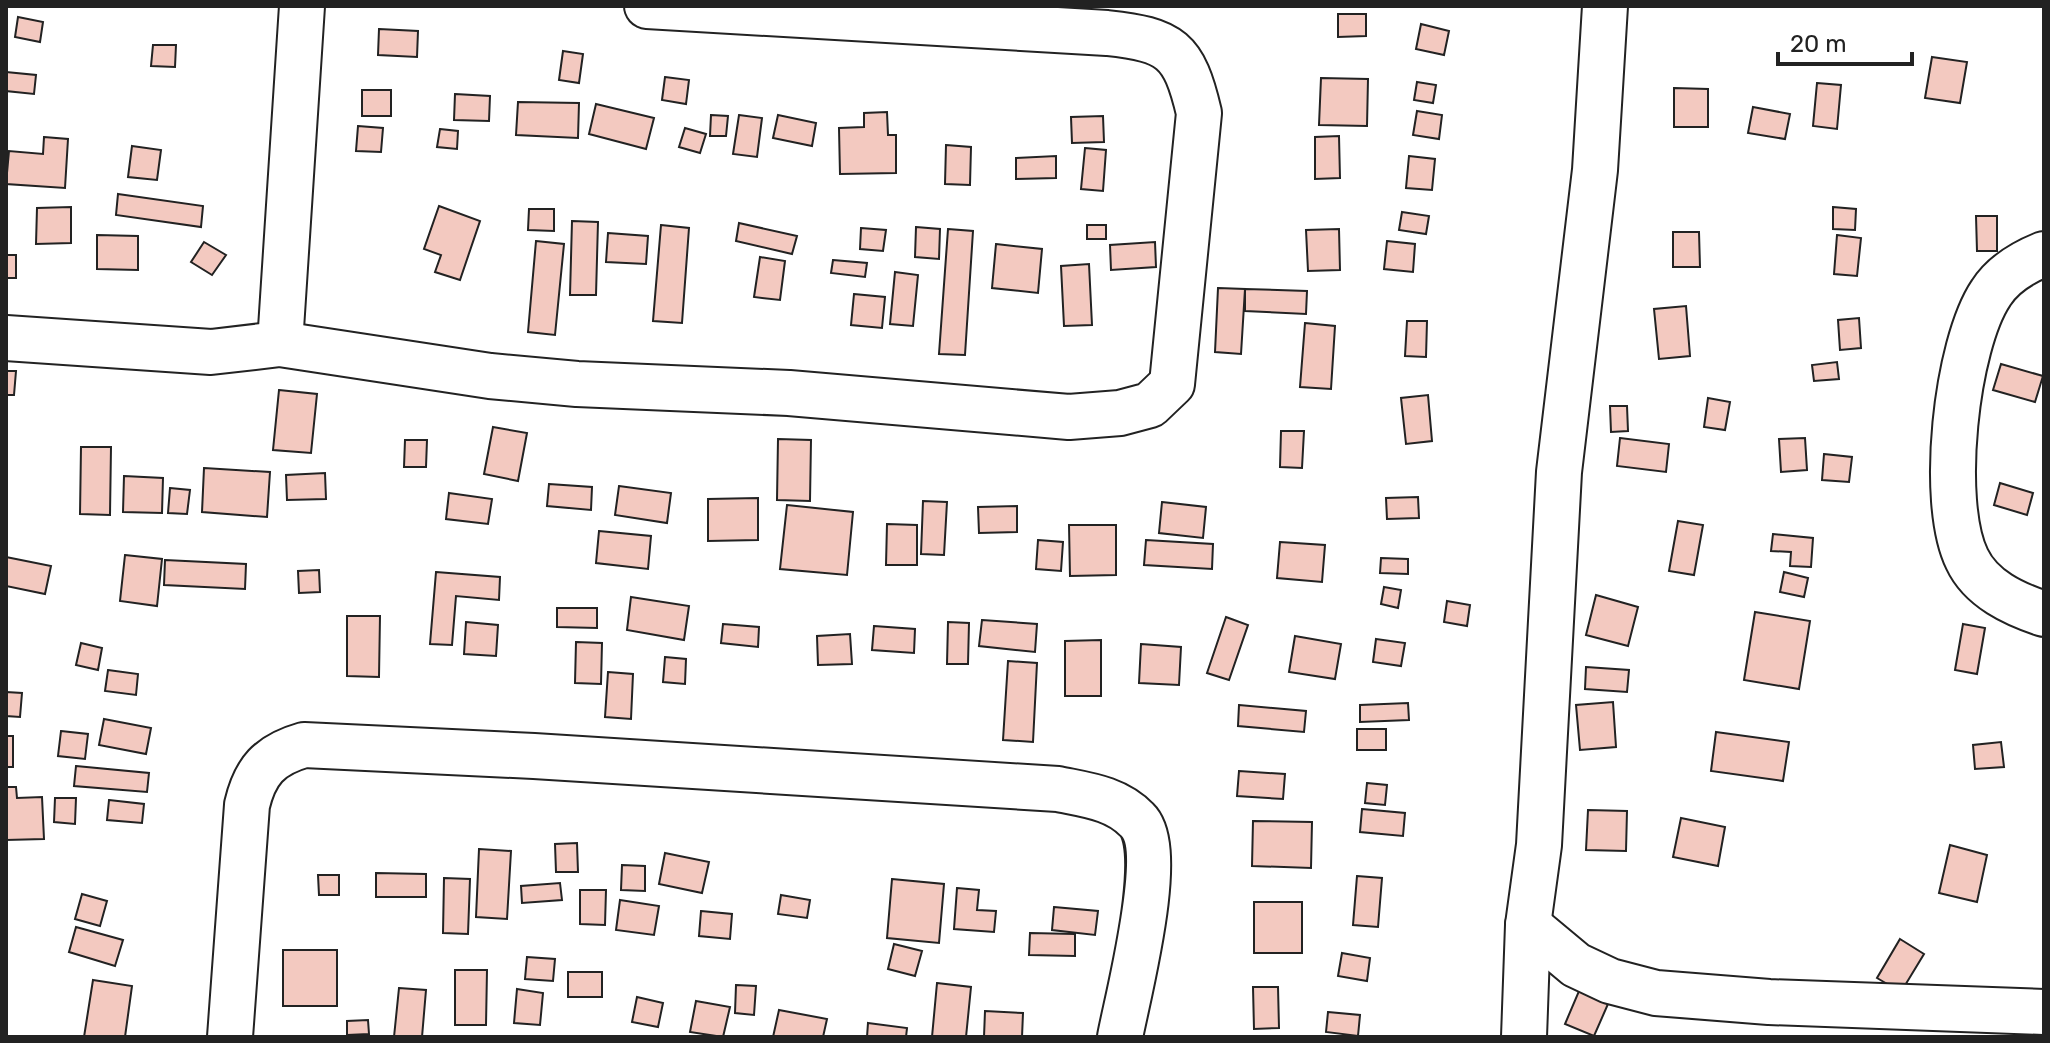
<svg xmlns="http://www.w3.org/2000/svg" width="2050" height="1043" font-family="Rubik,sans-serif">
	<style>
		.building { fill: #f3c9c0; stroke: #222; stroke-width: 2 }
		.lines { fill: none; stroke-linecap: round; stroke-linejoin: round }
		.minor-casing { stroke: #222; stroke-width: 48 }
		.minor { stroke: #fff; stroke-width: 44 }
	</style>
	<rect width="100%" height="100%" fill="#fff"/>
	<g class="building">
		<path d="M1338 14H1366V36L1338 37Z"/>
		<path d="M18 17 43 22 40 42 15 37Z"/>
		<path d="M1421 24 1449 31 1444 55 1416 49Z"/>
		<path d="M379 29 418 31 417 57 378 55Z"/>
		<path d="M153 45H176L175 67 151 66Z"/>
		<path d="M563 51 583 54 579 83 559 80Z"/>
		<path d="M1932 57 1967 62 1960 103 1925 98Z"/>
		<path d="M6 72 36 75 34 94 6 91Z"/>
		<path d="M665 77 689 80 686 104 662 100Z"/>
		<path d="M1321 78 1368 79 1367 126 1319 125Z"/>
		<path d="M1417 82 1436 85 1433 103 1414 100Z"/>
		<path d="M1817 83 1841 85 1837 129 1813 126Z"/>
		<path d="M1674 88 1708 89V127H1674Z"/>
		<rect x="362" y="90" width="29" height="26"/>
		<path d="M455 94 490 96 489 121 454 120Z"/>
		<path d="M518 102 579 103 578 138 516 135Z"/>
		<path d="M596 104 654 118 646 149 589 134Z"/>
		<path d="M1753 107 1790 114 1785 139 1748 133Z"/>
		<path d="M1417 111 1442 115 1439 139 1413 135Z"/>
		<path d="M887 112 888 135H896V173L840 174 839 128 864 127V113Z"/>
		<path d="M711 115 728 116 726 136H710Z"/>
		<path d="M739 115 762 118 757 157 733 154Z"/>
		<path d="M778 115 816 123 812 146 773 138Z"/>
		<path d="M1103 116 1104 142 1072 143 1071 117Z"/>
		<path d="M358 126 383 128 381 152 356 151Z"/>
		<path d="M685 128 706 134 700 153 679 147Z"/>
		<path d="M440 129 458 131 457 149 437 147Z"/>
		<path d="M1339 136 1340 178 1315 179V137Z"/>
		<path d="M44 137 68 139 65 188 6 184 9 151 43 154Z"/>
		<path d="M946 145 971 147 970 185 945 184Z"/>
		<path d="M132 146 161 150 157 180 128 177Z"/>
		<path d="M1085 148 1106 150 1103 191 1081 189Z"/>
		<path d="M1056 156V178L1016 179V158Z"/>
		<path d="M1409 156 1435 159 1432 190 1406 188Z"/>
		<path d="M118 194 203 206 201 227 116 215Z"/>
		<path d="M439 206 480 221 460 280 435 272 441 255 424 249Z"/>
		<path d="M71 207V243L36 244 37 208Z"/>
		<path d="M1833 207 1856 209 1855 230 1833 229Z"/>
		<path d="M529 209H554V231L528 230Z"/>
		<path d="M1402 212 1429 216 1426 234 1399 230Z"/>
		<path d="M1976 216H1997V251H1977Z"/>
		<path d="M572 221 598 222 596 295H570Z"/>
		<path d="M739 223 797 236 792 254 736 241Z"/>
		<path d="M661 225 689 228 682 323 653 321Z"/>
		<rect x="1087" y="225" width="19" height="14"/>
		<path d="M916 227 940 229 939 259 915 257Z"/>
		<path d="M861 228 886 230 883 251 860 249Z"/>
		<path d="M948 229 973 231 965 355 939 354Z"/>
		<path d="M1339 229 1340 270 1308 271 1306 230Z"/>
		<path d="M1673 232H1699L1700 267H1673Z"/>
		<path d="M608 233 648 236 646 264 606 262Z"/>
		<path d="M97 235 138 236V270L97 269Z"/>
		<path d="M1837 235 1861 238 1857 276 1834 274Z"/>
		<path d="M536 241 564 244 555 335 528 332Z"/>
		<path d="M1387 241 1415 244 1413 272 1384 269Z"/>
		<path d="M204 242 226 255 212 275 191 262Z"/>
		<path d="M1155 242 1156 267 1111 270 1110 245Z"/>
		<path d="M996 244 1042 249 1038 293 992 288Z"/>
		<rect x="6" y="255" width="10" height="23"/>
		<path d="M760 257 785 261 780 300 754 297Z"/>
		<path d="M833 260 867 263 865 277 831 273Z"/>
		<path d="M1089 264 1092 325 1064 326 1061 266Z"/>
		<path d="M895 272 918 275 913 326 890 324Z"/>
		<path d="M1218 288 1245 289 1241 354 1215 352Z"/>
		<path d="M1245 289 1307 291 1306 314 1245 311Z"/>
		<path d="M854 294 885 297 882 328 851 325Z"/>
		<path d="M1686 306 1690 356 1659 359 1654 309Z"/>
		<path d="M1859 318 1861 348 1840 350 1838 320Z"/>
		<path d="M1407 321H1427L1426 357 1405 356Z"/>
		<path d="M1305 323 1335 326 1331 389 1300 387Z"/>
		<path d="M1837 362 1839 379 1814 381 1812 365Z"/>
		<path d="M2001 364 2043 376 2035 402 1993 390Z"/>
		<path d="M6 371H16L14 395H6Z"/>
		<path d="M279 390 317 394 311 453 273 450Z"/>
		<path d="M1428 395 1432 441 1406 444 1401 398Z"/>
		<path d="M1708 398 1730 402 1725 430 1704 427Z"/>
		<path d="M1610 406H1627L1628 431 1611 432Z"/>
		<path d="M493 427 527 433 518 481 484 474Z"/>
		<path d="M1281 431H1304L1302 468 1280 467Z"/>
		<path d="M1620 438 1669 444 1666 472 1617 466Z"/>
		<path d="M1805 438 1807 470 1781 472 1779 439Z"/>
		<path d="M778 439 811 440 810 501 777 500Z"/>
		<path d="M405 440H427L426 467H404Z"/>
		<path d="M81 447H111L110 515 80 514Z"/>
		<path d="M1824 454 1852 457 1849 482 1822 480Z"/>
		<path d="M204 468 270 472 267 517 202 512Z"/>
		<path d="M325 473 326 499 287 500 286 475Z"/>
		<path d="M124 476 163 478 162 513 123 512Z"/>
		<path d="M2000 483 2033 493 2027 515 1994 505Z"/>
		<path d="M549 484 592 487 591 510 547 506Z"/>
		<path d="M619 486 671 493 667 523 615 515Z"/>
		<path d="M170 488 190 490 187 514 168 513Z"/>
		<path d="M449 493 492 499 488 524 446 519Z"/>
		<path d="M1418 497 1419 518 1387 519 1386 498Z"/>
		<path d="M758 498V540L708 541V499Z"/>
		<path d="M923 501 947 502 944 555 921 554Z"/>
		<path d="M1162 502 1206 507 1203 538 1159 533Z"/>
		<path d="M787 505 853 512 847 575 780 569Z"/>
		<path d="M1017 506V532L979 533 978 507Z"/>
		<path d="M1678 521 1703 525 1694 575 1669 571Z"/>
		<path d="M887 524 917 525V565H886Z"/>
		<path d="M1069 525H1116V575L1070 576Z"/>
		<path d="M599 531 651 536 648 569 596 563Z"/>
		<path d="M1773 534 1813 538 1811 567 1790 566 1791 552 1771 551Z"/>
		<path d="M1038 540 1063 542 1061 571 1036 569Z"/>
		<path d="M1146 540 1213 544 1212 569 1144 565Z"/>
		<path d="M1280 542 1325 545 1322 582 1277 578Z"/>
		<path d="M125 555 162 559 157 606 120 601Z"/>
		<path d="M6 557 51 566 45 594 6 586Z"/>
		<path d="M1381 558 1408 559V574L1380 573Z"/>
		<path d="M165 560 246 564 245 589 164 585Z"/>
		<path d="M319 570 320 592 299 593 298 571Z"/>
		<path d="M436 572 500 577 499 600 456 596 452 645 430 644Z"/>
		<path d="M1784 572 1808 578 1804 597 1780 592Z"/>
		<path d="M1384 587 1401 590 1398 608 1381 604Z"/>
		<path d="M1596 595 1638 607 1628 646 1586 635Z"/>
		<path d="M631 597 689 606 684 640 627 630Z"/>
		<path d="M1447 601 1470 605 1467 626 1444 622Z"/>
		<path d="M557 608H597V628L557 627Z"/>
		<path d="M1755 612 1810 621 1799 689 1744 680Z"/>
		<path d="M347 616H380L379 677 347 676Z"/>
		<path d="M1226 617 1248 625 1229 680 1207 673Z"/>
		<path d="M982 620 1037 624 1035 652 979 646Z"/>
		<path d="M466 622 498 625 496 656 464 654Z"/>
		<path d="M948 622 969 623 968 664H947Z"/>
		<path d="M723 624 759 627 758 647 721 643Z"/>
		<path d="M1963 624 1985 628 1977 674 1955 670Z"/>
		<path d="M874 626 915 629 914 653 872 650Z"/>
		<path d="M850 634 852 664 818 665 817 636Z"/>
		<path d="M1295 636 1341 644 1335 679 1289 672Z"/>
		<path d="M1376 639 1405 643 1401 666 1373 662Z"/>
		<path d="M1101 640V696H1065V641Z"/>
		<path d="M576 642 602 643 601 684 575 683Z"/>
		<path d="M81 643 102 648 98 670 76 665Z"/>
		<path d="M1141 644 1181 647 1179 685 1139 683Z"/>
		<path d="M665 657 686 659 685 684 663 682Z"/>
		<path d="M1008 661 1037 663 1033 742 1003 740Z"/>
		<path d="M1586 667 1629 670 1627 692 1585 689Z"/>
		<path d="M108 670 138 674 136 695 105 691Z"/>
		<path d="M608 672 633 674 631 719 605 717Z"/>
		<path d="M6 692 22 693 20 717 6 716Z"/>
		<path d="M1613 702 1616 747 1580 750 1576 705Z"/>
		<path d="M1408 703 1409 720 1360 722V705Z"/>
		<path d="M1239 705 1306 711 1304 732 1238 726Z"/>
		<path d="M104 719 151 728 146 754 99 745Z"/>
		<rect x="1357" y="729" width="29" height="21"/>
		<path d="M61 731 88 734 85 759 58 756Z"/>
		<path d="M1716 732 1789 742 1783 781 1711 771Z"/>
		<rect x="6" y="736" width="7" height="31"/>
		<path d="M2001 742 2004 767 1975 769 1973 745Z"/>
		<path d="M76 766 149 773 147 792 74 786Z"/>
		<path d="M1239 771 1285 774 1283 799 1237 796Z"/>
		<path d="M1367 783 1387 785 1385 805 1365 803Z"/>
		<path d="M6 787H16L17 798 42 797 44 839 6 840Z"/>
		<path d="M55 798H76L75 824 54 822Z"/>
		<path d="M109 800 144 804 142 823 107 820Z"/>
		<path d="M1362 809 1405 813 1403 836 1360 832Z"/>
		<path d="M1588 810 1627 811 1626 851 1586 850Z"/>
		<path d="M1681 818 1725 827 1718 866 1673 857Z"/>
		<path d="M1253 821 1312 822 1311 868 1252 866Z"/>
		<path d="M577 843 578 872H556L555 844Z"/>
		<path d="M1950 845 1987 855 1977 902 1939 893Z"/>
		<path d="M479 849 511 851 507 919 476 917Z"/>
		<path d="M665 853 709 862 702 893 659 884Z"/>
		<path d="M622 865 645 866V891L621 890Z"/>
		<path d="M376 873 426 874V897H376Z"/>
		<path d="M318 875H339V895H319Z"/>
		<path d="M1357 876 1382 878 1378 927 1353 925Z"/>
		<path d="M444 878 470 879 468 934 443 933Z"/>
		<path d="M892 879 944 884 939 943 887 938Z"/>
		<path d="M560 883 562 900 522 903 521 886Z"/>
		<path d="M957 888 979 890 977 910 996 911 994 932 954 929Z"/>
		<path d="M580 890H606L605 925 580 924Z"/>
		<path d="M82 894 107 901 100 926 75 919Z"/>
		<path d="M781 895 810 900 807 918 778 914Z"/>
		<path d="M620 900 659 906 654 935 616 930Z"/>
		<rect x="1254" y="902" width="48" height="51"/>
		<path d="M1054 907 1098 911 1095 935 1052 930Z"/>
		<path d="M701 911 732 914 730 939 699 936Z"/>
		<path d="M76 927 123 940 115 966 69 952Z"/>
		<path d="M1030 933 1075 934V956L1029 955Z"/>
		<path d="M1900 939 1924 954 1901 992 1877 978Z"/>
		<path d="M894 944 922 951 915 976 888 969Z"/>
		<rect x="283" y="950" width="54" height="56"/>
		<path d="M1342 953 1370 958 1367 981 1338 976Z"/>
		<path d="M527 957 555 959 553 981 525 979Z"/>
		<path d="M455 970H487L486 1025H455Z"/>
		<rect x="568" y="972" width="34" height="25"/>
		<path d="M93 980 132 986 125 1037H84Z"/>
		<path d="M937 983 971 987 966 1037H932Z"/>
		<path d="M736 985 756 986 754 1015 735 1013Z"/>
		<path d="M1253 987H1278L1279 1028 1254 1029Z"/>
		<path d="M399 988 426 990 422 1037H394Z"/>
		<path d="M517 989 543 993 540 1025 514 1023Z"/>
		<path d="M1579 991 1608 1004 1594 1036 1565 1024Z"/>
		<path d="M637 997 663 1003 658 1027 632 1022Z"/>
		<path d="M696 1001 730 1007 723 1037 690 1032Z"/>
		<path d="M779 1010 827 1019 823 1037H773Z"/>
		<path d="M985 1011 1023 1013 1022 1037H984Z"/>
		<path d="M1328 1012 1360 1015 1358 1036 1326 1032Z"/>
		<path d="M368 1020 369 1034 347 1035V1021Z"/>
		<path d="M868 1023 907 1028 906 1037H867Z"/>
	</g>
	<g class="lines">
		<g class="minor-casing">
			<g id="minor">
				<path d="M2044 254C2024 262 2003 274 1991 293 1956 345 1939 502 1967 559 1981 589 2014 604 2044 614"/>
				<path d="M6 338 211 352 280 344 490 376 577 384 789 393 1069 417 1120 413 1150 405 1172 384 1199 113C1184 49 1171 40 1107 33L647 6"/>
				<path d="M280 344 302 6"/>
				<path d="M1528 925 1576 965 1610 981 1656 993 1769 1002 2044 1012"/>
				<path d="M230 1037 247 805C255 771 269 755 304 745L534 756 1058 789C1087 795 1116 798 1137 820 1167 849 1128 995 1120 1037"/>
				<path d="M1524 1037 1528 925 1539 845 1559 472 1595 170 1605 6"/>
			</g>
		</g>
		<use href="#minor" class="minor"/>
	</g>
	<rect width="2050" height="1043" fill="none" stroke="#222222" stroke-width="16"/>
	<path d="M1778 52v12h134v-12" fill="none" stroke="#222222" stroke-width="4"/>
	<text x="1790" y="52" font-size="24" fill="#222222" stroke="#ffffff" stroke-width="6" paint-order="stroke">20 m</text>
</svg>
